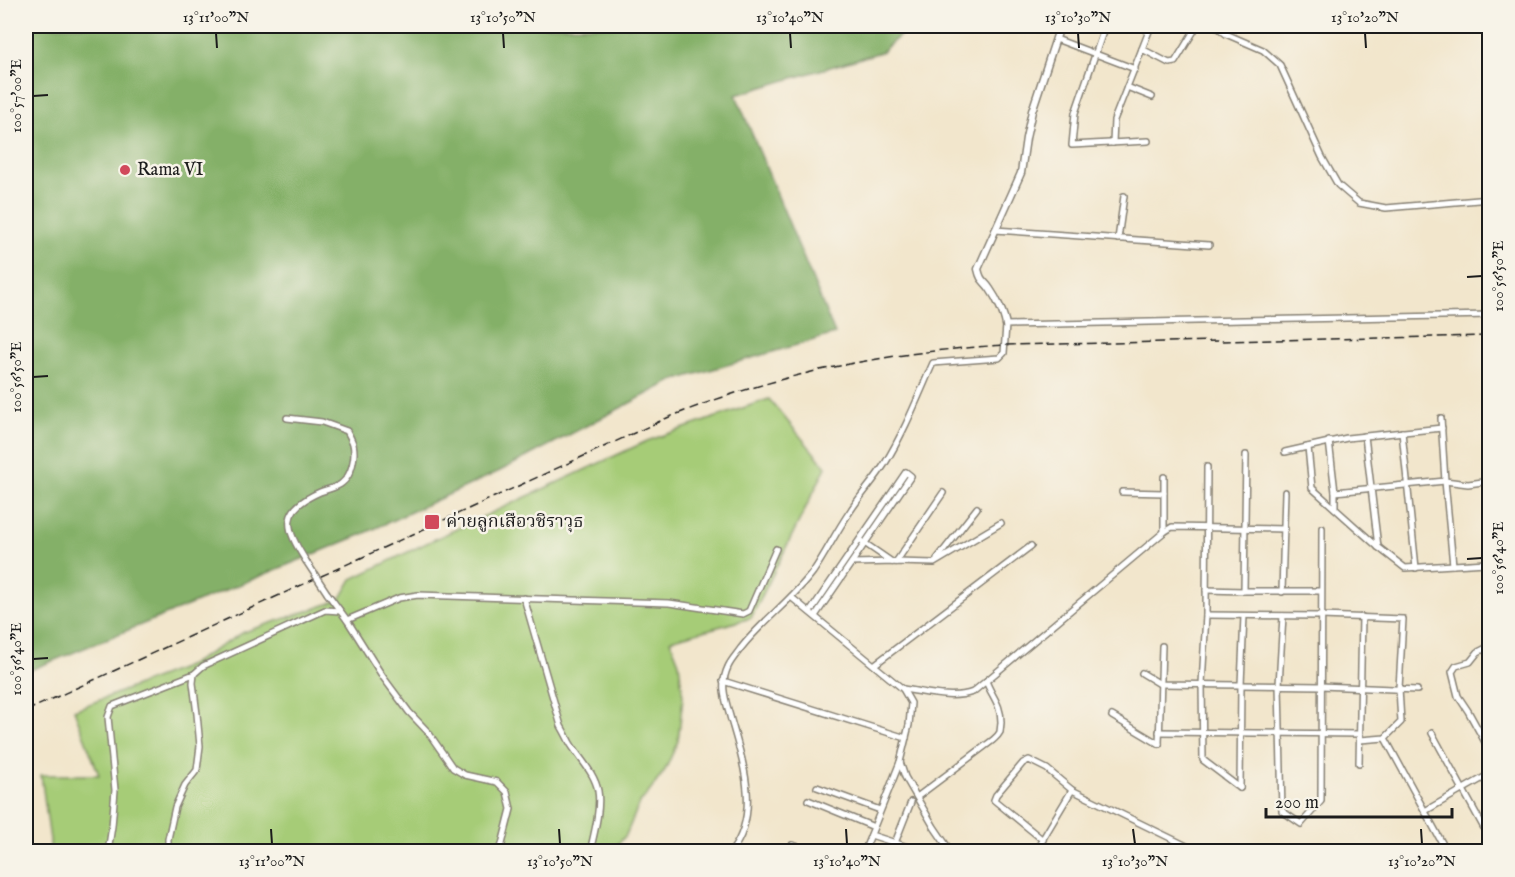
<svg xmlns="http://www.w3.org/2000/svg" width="1515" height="877" font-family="'IM FELL English','Noto Serif Thai',serif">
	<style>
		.green { fill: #a6cc77; stroke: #61744a; stroke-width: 1.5 }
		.forest { fill: #84b068; stroke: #506642; stroke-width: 1.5 }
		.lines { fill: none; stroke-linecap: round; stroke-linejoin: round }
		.minor-casing { stroke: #878174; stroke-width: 8 }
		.tertiary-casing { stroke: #878174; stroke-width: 9 }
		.minor { stroke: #fff; stroke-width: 5 }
		.tertiary { stroke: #fff; stroke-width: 6 }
		.rail { stroke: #1c1c1c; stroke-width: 1.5; stroke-dasharray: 9 4.5; stroke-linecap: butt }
		.minor-bridge-casing { stroke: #878174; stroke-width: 8; stroke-linecap: butt }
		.minor-bridge { stroke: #fff; stroke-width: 5 }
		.ticks { fill: none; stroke: #1c1c1c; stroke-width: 2 }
		.poi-dot { fill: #d1495b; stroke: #f7f3e8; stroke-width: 2 }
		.labels { text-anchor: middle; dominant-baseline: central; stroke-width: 5; stroke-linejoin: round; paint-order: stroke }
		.poi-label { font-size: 18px; fill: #1c1c1c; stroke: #f7f3e8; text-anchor: start }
		.neatline { fill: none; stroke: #1c1c1c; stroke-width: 2 }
		.ticks-label { font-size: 15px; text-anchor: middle; fill: #1c1c1c }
	</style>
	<rect width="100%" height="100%" fill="#f7f3e8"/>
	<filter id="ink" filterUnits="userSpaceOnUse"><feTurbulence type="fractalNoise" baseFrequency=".0167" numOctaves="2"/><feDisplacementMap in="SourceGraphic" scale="12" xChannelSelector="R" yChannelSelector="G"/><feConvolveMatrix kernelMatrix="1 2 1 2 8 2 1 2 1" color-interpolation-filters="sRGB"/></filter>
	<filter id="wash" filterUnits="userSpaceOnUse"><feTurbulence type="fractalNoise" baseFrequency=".008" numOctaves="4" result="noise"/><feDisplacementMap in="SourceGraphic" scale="24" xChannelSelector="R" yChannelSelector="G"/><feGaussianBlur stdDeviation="1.35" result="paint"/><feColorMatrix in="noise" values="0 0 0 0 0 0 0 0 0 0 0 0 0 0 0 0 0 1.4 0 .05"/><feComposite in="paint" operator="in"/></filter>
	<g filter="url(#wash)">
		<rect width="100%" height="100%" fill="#f2e6cc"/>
		<path class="green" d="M769 399 826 467 751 618 670 640 679 663 683 697 678 741 665 770 647 795 640 802 626 835 612 851H50V840L41 775H99L74 710 190 665 244 632 328 604 341 598 352 579 435 539 647 441Z"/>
		<path class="forest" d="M26 26H911L881 52 736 95 835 334 672 381 500 471 363 534 26 672Z"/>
	</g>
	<g filter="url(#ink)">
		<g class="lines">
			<g class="minor-casing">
				<g id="minor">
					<path d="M1105 26 1075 113 1072 145 1148 141"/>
					<path d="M1216 26 1226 34 1263 50 1280 65 1322 157 1338 185 1359 203 1386 208 1490 199"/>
					<path d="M1056 39 1135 69"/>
					<path d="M1142 49 1169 63 1175 62 1197 26"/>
					<path d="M1127 87 1152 97"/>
					<path d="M1113 143 1114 120 1151 26"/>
					<path d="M995 230 1209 245"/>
					<path d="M1118 239 1124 196"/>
					<path d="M287 418 322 422 347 431C349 435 352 440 353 444 356 456 352 475 342 483 337 488 327 489 320 492 279 510 285 528 306 561"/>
					<path d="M1441 418 1445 481 1453 565"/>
					<path d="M1402 432 1416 568"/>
					<path d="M1365 436 1378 547"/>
					<path d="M1329 441 1335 492V508"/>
					<path d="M1308 447 1312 488 1378 547 1405 568 1486 563"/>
					<path d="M1285 452 1347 438 1442 428"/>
					<path d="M1207 467 1206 615 1202 684 1203 760 1240 788"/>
					<path d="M1164 477V532"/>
					<path d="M1122 492 1164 493"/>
					<path d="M1335 492 1445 481 1468 484 1490 481"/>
					<path d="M863 542 892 562"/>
					<path d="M937 559 977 508"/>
					<path d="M896 562 943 493"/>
					<path d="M852 563 896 562 934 563 1001 523"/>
					<path d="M1206 590 1244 591H1321"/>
					<path d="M1244 591 1246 455"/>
					<path d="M1282 592 1285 492"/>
					<path d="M327 593 347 620 383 677 409 712 428 732 453 768 465 775 497 782 507 792 511 809 500 852"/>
					<path d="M791 597 903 689 911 703 909 725 900 762 905 777 934 827 951 852"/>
					<path d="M524 598 561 726C564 731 567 737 570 743 579 758 595 773 598 791 601 809 594 834 590 852"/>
					<path d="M810 612 906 472 911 476 815 616"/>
					<path d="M1206 615 1321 616 1403 619 1399 688 1401 722 1385 738 1360 740"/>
					<path d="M1283 616 1279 685 1282 811 1301 824 1321 801 1322 528"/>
					<path d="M347 620 399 598 418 595 669 603 743 614 749 611 776 549"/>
					<path d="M1490 646 1478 652 1470 662 1456 666 1452 672 1458 696 1468 711 1490 751"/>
					<path d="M874 665 1031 546"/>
					<path d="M1142 673 1160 684 1321 686 1417 690"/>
					<path d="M723 681 906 738"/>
					<path d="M903 689C926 692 951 700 973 692L1164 532 1172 527 1285 529"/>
					<path d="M1112 716 1159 744"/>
					<path d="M1159 732 1360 734"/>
					<path d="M1432 733 1490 839"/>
					<path d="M1385 738 1447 852"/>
					<path d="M1159 744 1162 646"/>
					<path d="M1359 763 1362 617"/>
					<path d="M817 787 880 810"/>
					<path d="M1240 788 1241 684 1244 616"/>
					<path d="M917 797 993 740C995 738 998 736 1000 732 1000 731 1001 724 1001 722 1001 704 992 697 986 681"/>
					<path d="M808 800 874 827"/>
					<path d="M1425 811 1490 774"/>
					<path d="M871 835 923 852"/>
					<path d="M1043 840 994 800 996 795 1023 763 1029 760 1047 769 1072 790 1199 852"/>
					<path d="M895 843 911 802"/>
					<path d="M792 845 817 852"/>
					<path d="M1038 847 1048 852"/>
					<path d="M108 852 112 826 115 790 108 717 112 706 194 674"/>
					<path d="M168 852V839L175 807 185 785 197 770 200 746 197 714 193 683 194 674 203 666 325 610 340 611"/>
					<path d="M731 852C761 814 743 762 731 720 726 701 719 686 728 667 731 660 737 654 741 648 762 621 792 600 813 572 826 553 836 532 849 513 859 497 873 482 884 465 904 433 918 397 933 363L999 358 1004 353 1006 325 1490 315"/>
					<path d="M864 852 900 762"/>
					<path d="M1034 852 1038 847 1072 790"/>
				</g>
			</g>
			<g class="tertiary-casing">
				<path id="tertiary" d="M1006 325C1004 314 997 299 990 289 983 279 981 282 978 269L1021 173 1026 138 1032 111 1060 26"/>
			</g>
			<use href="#minor" class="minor"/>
			<use href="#tertiary" class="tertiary"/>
			<path class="rail" d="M26 711 667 418C777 373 887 352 1005 345L1490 336"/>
			<g class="minor-bridge-casing">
				<path id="minor-bridge" d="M306 561 327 593"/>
			</g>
			<use href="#minor-bridge" class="minor-bridge"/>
		</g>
	</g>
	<path class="ticks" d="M216 33 217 48M503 33 504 48M790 33 791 48M1078 33 1079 48M1365 33 1366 48M33 96 48 95M1467 277 1482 276M33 377 48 376M1467 559 1482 558M33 659 48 658M271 829 272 844M559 829 560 844M846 829 847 844M1133 829 1135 844M1421 829 1422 844"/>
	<g class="poi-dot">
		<circle cx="125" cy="170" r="6"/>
		<rect x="424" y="514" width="16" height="16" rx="3"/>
	</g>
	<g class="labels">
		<g class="poi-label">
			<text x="137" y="170">Rama VI</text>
			<text x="446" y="522">ค่ายลูกเสือวชิราวุธ</text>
		</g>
	</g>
	<rect width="1515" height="877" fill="none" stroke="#f7f3e8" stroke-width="66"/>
	<path d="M1266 808v9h186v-9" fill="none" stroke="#1c1c1c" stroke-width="3"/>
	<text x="1275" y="808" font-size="18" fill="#1c1c1c" stroke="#f7f3e8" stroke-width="4.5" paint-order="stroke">200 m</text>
	<rect x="33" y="33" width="1449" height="811" class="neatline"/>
	<g class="ticks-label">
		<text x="216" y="22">13°11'00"N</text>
		<text x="503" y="22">13°10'50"N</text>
		<text x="790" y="22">13°10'40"N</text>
		<text x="1078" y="22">13°10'30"N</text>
		<text x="1365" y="22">13°10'20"N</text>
		<text transform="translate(16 96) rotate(-90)" y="5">100°57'00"E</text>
		<text transform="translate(1498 276) rotate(-90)" y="5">100°56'50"E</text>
		<text transform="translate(16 377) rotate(-90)" y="5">100°56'50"E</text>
		<text transform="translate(1498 558) rotate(-90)" y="5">100°56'40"E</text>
		<text transform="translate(16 659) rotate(-90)" y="5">100°56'40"E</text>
		<text x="272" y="866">13°11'00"N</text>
		<text x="560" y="866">13°10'50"N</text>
		<text x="847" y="866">13°10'40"N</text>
		<text x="1135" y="866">13°10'30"N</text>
		<text x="1422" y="866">13°10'20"N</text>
	</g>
</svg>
